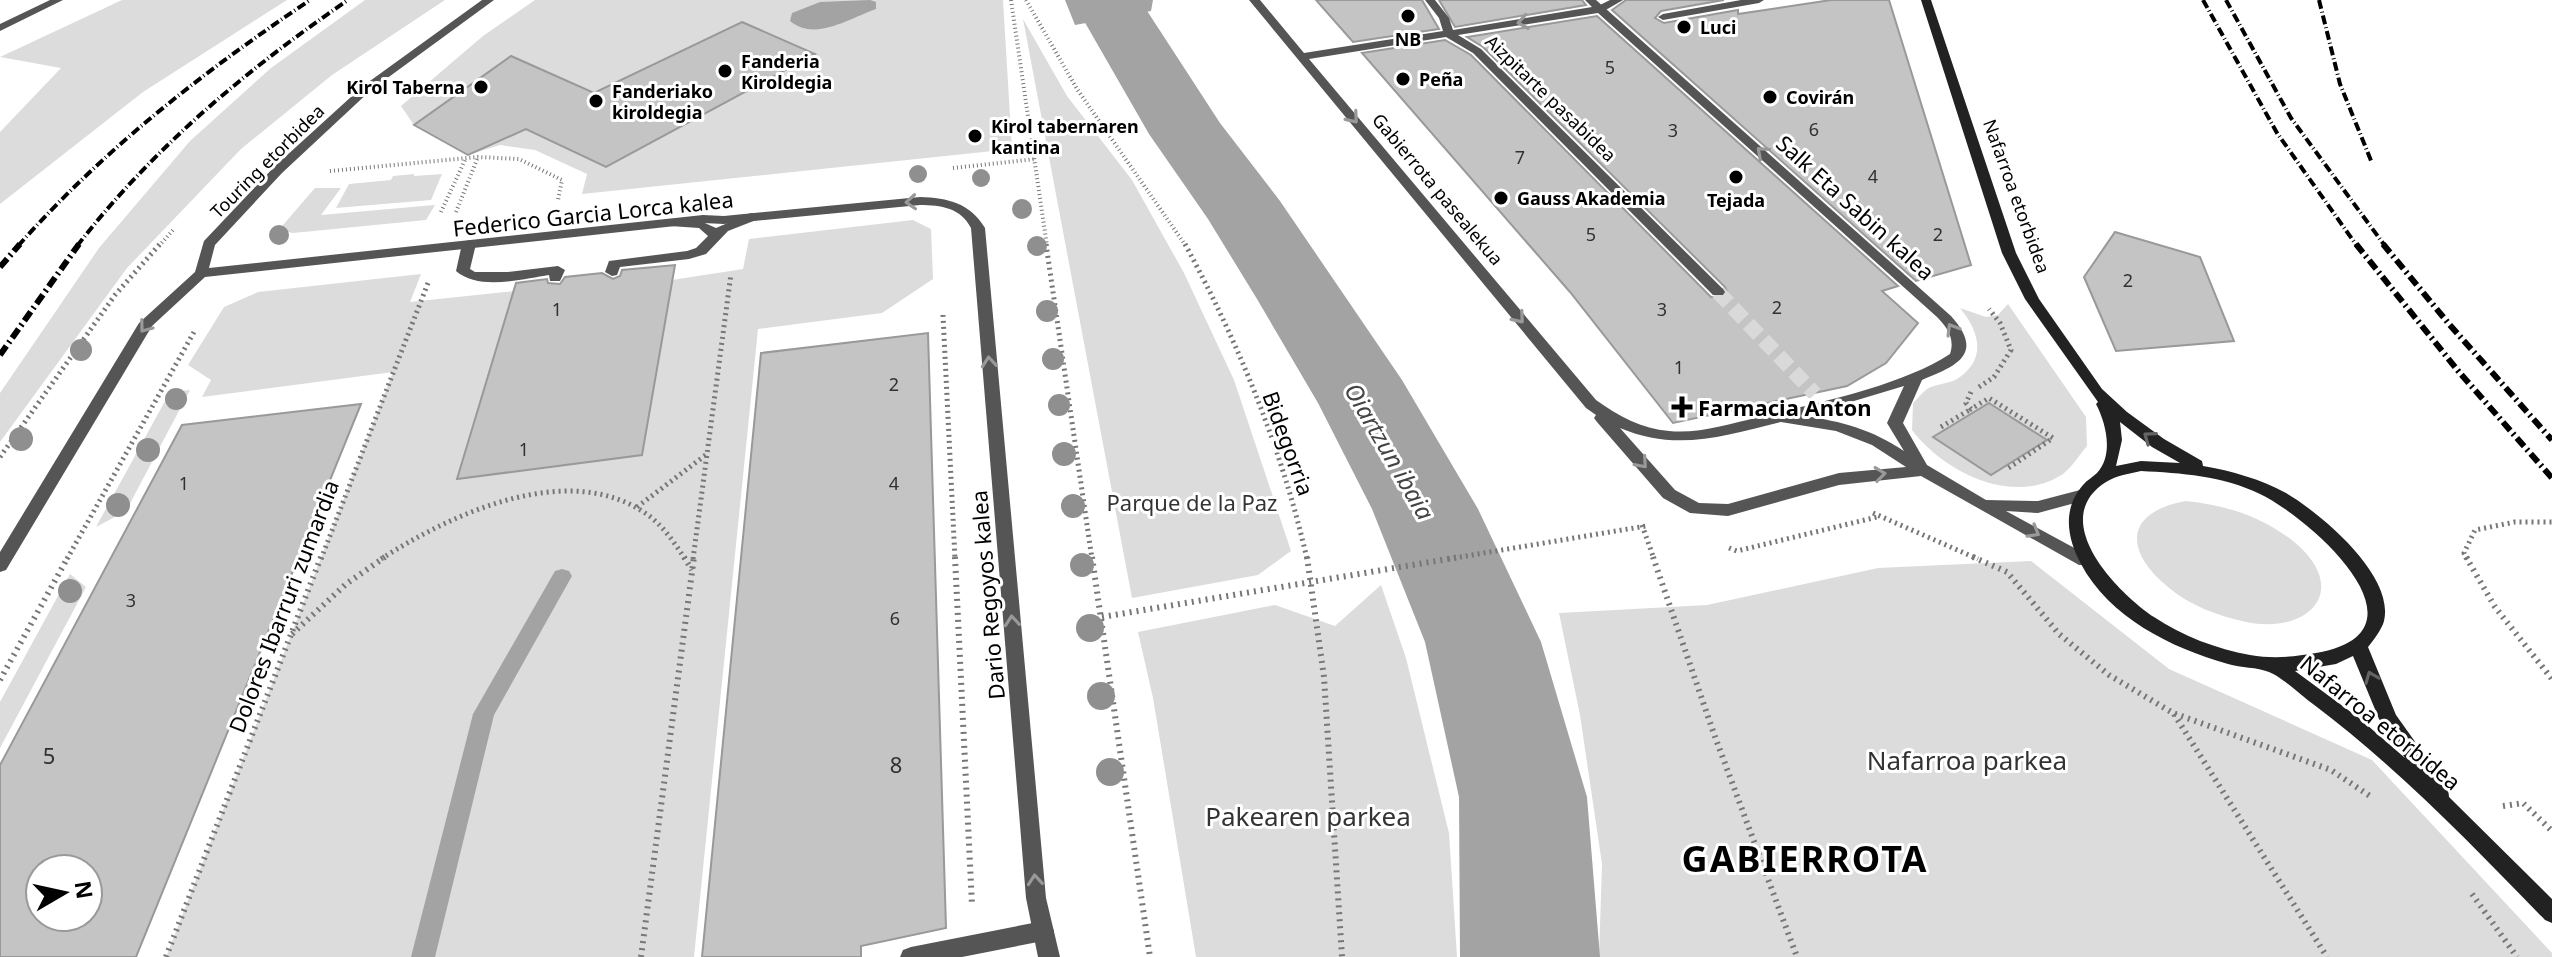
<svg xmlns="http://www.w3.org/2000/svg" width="2552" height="957" font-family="'Noto Sans',sans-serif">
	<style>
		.green { fill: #dcdcdc }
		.water { fill: #a3a3a3 }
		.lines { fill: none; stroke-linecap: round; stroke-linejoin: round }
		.stream { fill: #a3a3a3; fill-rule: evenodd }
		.river { fill: #a3a3a3; fill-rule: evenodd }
		.building { fill: #c4c4c4; stroke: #999; stroke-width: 2; fill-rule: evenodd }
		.street-tunnel { stroke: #d9d9d9; stroke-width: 15; stroke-dasharray: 15 7; stroke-linecap: butt }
		.path-far2 { stroke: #777; stroke-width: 4; stroke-dasharray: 1 3; stroke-linecap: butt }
		.path-far1 { stroke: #777; stroke-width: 5; stroke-dasharray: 2 4; stroke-linecap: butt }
		.path { stroke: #777; stroke-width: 6; stroke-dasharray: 2 5; stroke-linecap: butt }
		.lane { fill: #555; fill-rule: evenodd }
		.street { fill: #555; fill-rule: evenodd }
		.secondary { fill: #222; fill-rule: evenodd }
		.rail-far1 { stroke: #000; stroke-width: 4; stroke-dasharray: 9 3 1 3; stroke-linecap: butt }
		.rail { stroke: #000; stroke-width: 6; stroke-dasharray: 11 4 2 4; stroke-linecap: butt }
		.tree { fill: #8f8f8f }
		.oneway { stroke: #999 }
		.oneway2 { stroke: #646464 }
		.poi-dot { fill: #000; stroke: #fff; stroke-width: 3 }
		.labels { text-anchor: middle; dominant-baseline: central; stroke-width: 6; stroke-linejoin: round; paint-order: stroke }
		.far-poi-label { font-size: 18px; font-weight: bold; fill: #000; stroke: #fff; text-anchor: start }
		.number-label { font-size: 18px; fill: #313131 }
		.far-street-label { font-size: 18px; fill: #000; stroke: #fff }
		.street-label { font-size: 22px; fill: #000; stroke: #fff }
		.poi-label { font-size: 22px; font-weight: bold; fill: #000; stroke: #fff; text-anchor: start }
		.park-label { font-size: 22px; fill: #333; stroke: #fff }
		.near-number-label { font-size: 22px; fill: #313131 }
		.water-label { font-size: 24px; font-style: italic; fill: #444; stroke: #fff }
		.near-park-label { font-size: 26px; fill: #333; stroke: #fff }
		.near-district-label { font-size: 36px; font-weight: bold; letter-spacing: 2px; fill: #000; stroke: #fff }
	</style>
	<rect width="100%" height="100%" fill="#fff"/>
	<g class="green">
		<path d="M122 0H287L143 92 0 204V132L61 68 0 57Z"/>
		<path d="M365 0H445L332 75 241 149 127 268 0 442V393L99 248 190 141 271 68Z"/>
		<path d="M535 0H1003L1012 149 582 194 587 174 535 150 500 145 468 155 414 125 401 106 483 36Z"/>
		<path d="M1023 19 1067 96 1132 180 1184 273 1234 380 1291 551 1258 575 1132 598Z"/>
		<path d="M414 174V176L442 174 431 200 336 208 349 184 391 180 393 176Z"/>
		<path d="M315 188H341L321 215 435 205 426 220 293 233 284 231 283 225Z"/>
		<path d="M913 220 931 229 933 279 882 313 758 329 694 957H166L393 372 202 397 211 380 188 365 224 307 258 292 421 274 410 302 514 291 458 479 672 280 743 269 749 239Z"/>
		<path d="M2008 304 2086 417 2087 446C2080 454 2072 467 2063 474 2013 507 1944 472 1912 430L1913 403C1917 399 1922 393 1927 389 1935 384 1948 384 1957 379 1987 360 1980 332 1960 308L1986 317 1998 315Z"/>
		<path d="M190 390 126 511 96 527 170 392Z"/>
		<path d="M2186 501C2225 505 2261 516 2293 541 2352 589 2310 635 2246 622 2219 616 2190 606 2168 587 2124 551 2124 512 2186 501Z"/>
		<path d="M2031 561 2169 669 2372 760 2552 953V957H1599L1602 864 1580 715 1559 613 1707 605 1878 568Z"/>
		<path d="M70 574 86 587 0 748V702Z"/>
		<path d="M1381 585 1406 658 1449 833 1457 957H1196L1153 698 1138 632 1275 605 1335 626Z"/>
	</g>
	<g class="water">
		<path d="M870 0 876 2V9C850 18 815 42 790 21L792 13 820 2Z"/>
		<path d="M1065 0H1153L1151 11 1075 25Z"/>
	</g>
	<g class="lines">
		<path class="stream" d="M562 569 569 571 572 576 494 715 435 957H411L473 714 555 571Z"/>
		<path class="river" d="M1072 0H1140L1220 123 1280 201 1402 380 1478 509 1541 642 1587 797 1600 957H1460L1459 797 1425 642 1372 509 1318 403 1257 299 1208 219 1149 134Z"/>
	</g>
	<g class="building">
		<path d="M1316 0H1422L1439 29 1353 42Z"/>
		<path d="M1439 0H1582L1586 5 1455 27Z"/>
		<path d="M1626 0H1724L1661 11 1655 18 1664 23 1738 10V14L1831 0H1889L1971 265 1916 281 1612 10Z"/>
		<path d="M1597 16 1898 286 1882 291 1918 323 1886 363 1847 386 1673 423 1570 292 1362 53 1445 40 1471 55 1711 297 1723 298 1728 294 1725 287 1483 47 1467 37Z"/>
		<path d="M742 22 815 54 606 167 526 129 468 155 414 125 511 56 594 93Z"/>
		<path d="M2115 232 2200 257 2234 341 2116 351 2084 277Z"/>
		<path d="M675 265 642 455 457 479 516 283 547 279 548 283 560 284 565 277 602 273 613 279 620 276 622 270Z"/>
		<path d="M928 333 946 928 861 946V957H702L761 353Z"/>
		<path d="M1989 403 2047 440 1991 475 1933 437Z"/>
		<path d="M361 404 136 957H0V765L182 425ZM40 869H88V917H40Z"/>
	</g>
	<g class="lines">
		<path class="street-tunnel" d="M1718 292 1815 394"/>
		<g class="path-far2">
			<path d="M1011 0 1047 246"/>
			<path d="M1026 0 1077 89 1186 246"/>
			<path d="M953 168 1036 159"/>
			<path d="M330 171 478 157 519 159 562 180 558 200"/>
			<path d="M441 212 465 160"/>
			<path d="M456 212 478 157"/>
			<path d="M159 246 174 229"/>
		</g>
		<g class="path-far1">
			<path d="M1046 244 1092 559"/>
			<path d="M1185 244C1239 344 1282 449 1307 559"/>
			<path d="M943 315 955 559"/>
			<path d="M1979 387 1994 377 2011 350 2000 323 1989 309"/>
			<path d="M1971 392 1966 403 1971 409 1989 398 2053 438 2007 469"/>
			<path d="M1941 427 1971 409"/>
			<path d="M0 457 115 295 160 244"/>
			<path d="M637 507 707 454"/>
			<path d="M1873 513 1978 559"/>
			<path d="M1642 525 1654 559"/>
			<path d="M1729 548 1737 551 1877 517"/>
			<path d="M67 559 194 332"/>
			<path d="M321 559 428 283"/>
			<path d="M381 559C451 514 567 460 645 513 662 524 674 542 685 559"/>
			<path d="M693 559 731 274"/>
			<path d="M1448 559 1646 526"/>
			<path d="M2468 559 2464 553 2475 530 2515 522H2552"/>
		</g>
		<g class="path">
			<path d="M684 557 692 570"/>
			<path d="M955 557 972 905"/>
			<path d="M1092 557 1150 957"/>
			<path d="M1307 557 1324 677 1342 957"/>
			<path d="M1653 557 1714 734 1797 957"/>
			<path d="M1973 557 2007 572 2059 634 2109 675 2173 713 2331 770 2370 796"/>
			<path d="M2466 557 2495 607 2552 679"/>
			<path d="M1102 617 1460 557"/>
			<path d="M292 634 346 584 385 557"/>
			<path d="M0 680 68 557"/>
			<path d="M2174 714 2327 957"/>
			<path d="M2503 806 2523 803 2552 831"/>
			<path d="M2472 894 2517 957"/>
			<path d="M166 957 321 557"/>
			<path d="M641 957 694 557"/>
		</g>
		<g class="lane">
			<path d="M1610 0H1623L1604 11H1596V7Z"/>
			<path d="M751 213 756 214V220L728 231 706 254 689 259 620 267 617 275 612 276 605 272 609 261 687 251 696 248 708 236 699 228 670 226V220H698L716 228Z"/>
			<path d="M469 240 476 244 470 269 475 272H508L558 266 565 270 560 281H550L549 275C522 279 479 291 456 271L462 244Z"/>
			<path d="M1043 921 1051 924 1054 931 1051 938 1043 941 962 957H900L903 950 911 947Z"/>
		</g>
		<g class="street">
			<path d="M50 0H63L0 31V24Z"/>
			<path d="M482 0H494L371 90 282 173 215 245 209 268 703 215 724 216 920 197C948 198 970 203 985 228L1046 898 1060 957H1038L1026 898 971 228C961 208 941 205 920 205L724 224 703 223 205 277 152 326 6 570 0 572V552L139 323 195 272 204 241 274 167 363 86Z"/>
			<path d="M1249 0H1260L1304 53 1443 31 1439 18 1425 0H1435L1449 18 1453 30 1592 7 1585 0H1596L1951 316C1985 354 1957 366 1922 380L1903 423 1927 465 1986 500 2038 501 2080 490 2086 492 2088 496 2086 500 2038 513 2006 511 2091 557 2093 561 2091 565H2079L1921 476 1839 485 1728 516 1690 513 1663 498 1597 422 1594 418 1596 415 1586 408ZM1598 13 1937 317C1948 328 1955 339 1950 354 1901 386 1817 403 1759 417 1730 424 1698 434 1669 431 1642 429 1618 416 1596 400L1309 59 1446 37 1473 53 1713 295H1723L1725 292 1723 289 1481 49 1458 35ZM1904 386 1887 423 1904 451C1873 430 1841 421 1804 416ZM1781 422 1836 431 1872 445 1906 467 1839 473 1728 504 1699 503 1675 490 1620 428C1676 452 1724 436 1781 422Z"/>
			<path d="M1741 0H1764L1759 3 1663 20 1658 17 1663 14Z"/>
		</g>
		<path class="secondary" d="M1921 0H1931L2016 253 2039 299 2102 389 2127 412 2164 439 2202 461 2203 466C2232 471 2260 479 2286 493 2320 513 2395 575 2384 621 2382 629 2373 641 2368 647L2396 715 2448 788 2449 797 2552 899V923L2545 920C2471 844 2398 768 2313 704 2302 696 2282 677 2269 672 2257 667 2241 668 2228 664 2171 648 2109 617 2081 564 2067 538 2062 509 2083 485 2087 480 2093 477 2097 473 2114 455 2106 423 2096 404L2098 402 2025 299 2002 253ZM2120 422 2152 447 2180 463 2141 461 2116 466 2122 440ZM2141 471C2181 473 2223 476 2260 494 2312 519 2438 632 2316 653 2293 657 2273 659 2250 655 2217 649 2182 636 2154 617 2118 593 2046 520 2106 482 2117 475 2129 474 2141 471ZM2353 656 2379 719 2405 758 2359 718 2295 671 2336 664Z"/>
		<g class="rail-far1">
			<path d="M2203 0 2277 133 2357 246"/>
			<path d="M2226 0 2291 118 2385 246"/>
			<path d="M2319 0 2340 84 2372 163"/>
			<path d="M18 246C104 149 203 72 310 0"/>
			<path d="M77 246C153 148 246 70 348 0"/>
		</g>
		<g class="rail">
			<path d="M2356 244 2459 372 2552 478"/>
			<path d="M2383 244 2449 324 2552 440"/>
			<path d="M0 267 20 244"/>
			<path d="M0 355 79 244"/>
		</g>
	</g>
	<g class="tree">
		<circle cx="918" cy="174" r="9"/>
		<circle cx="981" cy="178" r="9"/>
		<circle cx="1022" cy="209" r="10"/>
		<circle cx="279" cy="235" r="10"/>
		<circle cx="1037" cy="246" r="10"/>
		<circle cx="1047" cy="311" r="11"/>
		<circle cx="81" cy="350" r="11"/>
		<circle cx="1053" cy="359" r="11"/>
		<circle cx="176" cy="399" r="11"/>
		<circle cx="1059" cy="405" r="11"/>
		<circle cx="21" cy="439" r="12"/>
		<circle cx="148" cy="450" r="12"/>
		<circle cx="1064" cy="454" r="12"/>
		<circle cx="118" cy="505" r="12"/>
		<circle cx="1073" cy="506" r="12"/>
		<circle cx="1082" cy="565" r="12"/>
		<circle cx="70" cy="591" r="12"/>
		<circle cx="1090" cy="628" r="14"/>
		<circle cx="1101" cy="696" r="14"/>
		<circle cx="1110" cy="772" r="14"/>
	</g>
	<defs><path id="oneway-chevron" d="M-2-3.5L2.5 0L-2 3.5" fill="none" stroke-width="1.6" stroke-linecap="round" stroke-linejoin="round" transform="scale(2)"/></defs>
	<g class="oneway">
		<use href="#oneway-chevron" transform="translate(1523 22) rotate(171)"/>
		<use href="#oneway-chevron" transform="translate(1353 118) rotate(50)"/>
		<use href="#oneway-chevron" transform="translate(1762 152) rotate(-138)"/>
		<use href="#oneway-chevron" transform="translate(911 202) rotate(176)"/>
		<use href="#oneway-chevron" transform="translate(1519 318) rotate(50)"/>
		<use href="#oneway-chevron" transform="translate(145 327) rotate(127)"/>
		<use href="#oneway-chevron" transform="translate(1952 329) rotate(-121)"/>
		<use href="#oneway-chevron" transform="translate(989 362) rotate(-95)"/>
		<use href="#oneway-chevron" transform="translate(1642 463) rotate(49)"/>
		<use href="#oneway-chevron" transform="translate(1880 474) rotate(-7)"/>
		<use href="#oneway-chevron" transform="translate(2034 532) rotate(30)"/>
		<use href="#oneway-chevron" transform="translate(1012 621) rotate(-95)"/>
		<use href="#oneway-chevron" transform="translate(1035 880) rotate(-95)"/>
	</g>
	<g class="oneway2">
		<use href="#oneway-chevron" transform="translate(2149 437) rotate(-144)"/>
		<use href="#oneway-chevron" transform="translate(2371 677) rotate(-112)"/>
	</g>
	<g class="poi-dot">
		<circle cx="1408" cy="16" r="8"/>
		<circle cx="1684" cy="27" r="8"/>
		<circle cx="725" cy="71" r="8"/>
		<circle cx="1403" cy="79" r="8"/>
		<circle cx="481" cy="87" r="8"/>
		<circle cx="1770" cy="97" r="8"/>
		<circle cx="596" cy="101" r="8"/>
		<circle cx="975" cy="136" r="8"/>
		<circle cx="1736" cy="177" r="8"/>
		<circle cx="1501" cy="198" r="8"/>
		<path d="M1678 395h8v8h8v8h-8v8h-8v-8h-8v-8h8z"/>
	</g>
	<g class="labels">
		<g class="far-poi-label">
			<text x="1700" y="27">Luci</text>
			<text x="1408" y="39" text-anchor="middle">NB</text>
			<text x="741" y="61">Fanderia<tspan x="741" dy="21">Kiroldegia</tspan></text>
			<text x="1419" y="79">Peña</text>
			<text x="465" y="87" text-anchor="end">Kirol Taberna</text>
			<text x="612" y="91">Fanderiako<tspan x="612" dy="21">kiroldegia</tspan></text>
			<text x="1786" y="97">Covirán</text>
			<text x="991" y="126">Kirol tabernaren<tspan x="991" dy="21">kantina</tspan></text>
			<text x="1517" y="198">Gauss Akademia</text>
			<text x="1736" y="200" text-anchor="middle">Tejada</text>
		</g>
		<g class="number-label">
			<text x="1610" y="67">5</text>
			<text x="1814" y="129">6</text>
			<text x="1673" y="130">3</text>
			<text x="1520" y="157">7</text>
			<text x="1873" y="176">4</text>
			<text x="1591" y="234">5</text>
			<text x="1938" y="234">2</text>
			<text x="2128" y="280">2</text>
			<text x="1777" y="307">2</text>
			<text x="557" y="309">1</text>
			<text x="1662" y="309">3</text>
			<text x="1679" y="367">1</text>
			<text x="894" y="384">2</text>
			<text x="524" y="449">1</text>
			<text x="184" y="483">1</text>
			<text x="894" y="483">4</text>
			<text x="131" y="600">3</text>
			<text x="895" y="618">6</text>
		</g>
		<g class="far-street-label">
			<text transform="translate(1551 98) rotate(44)">Aizpitarte pasabidea</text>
			<text transform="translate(267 161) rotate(-45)">Touring etorbidea</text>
			<text transform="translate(1438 189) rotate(50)">Gabierrota pasealekua</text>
			<text transform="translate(2017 196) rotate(70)">Nafarroa etorbidea</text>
		</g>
		<g class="street-label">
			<text transform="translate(1856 207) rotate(42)">Salk Eta Sabin kalea</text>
			<text transform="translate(593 213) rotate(-6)">Federico Garcia Lorca kalea</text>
			<text transform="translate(1289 443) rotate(70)">Bidegorria</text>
			<text transform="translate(987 595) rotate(-95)">Dario Regoyos kalea</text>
			<text transform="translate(283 606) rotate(-69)">Dolores Ibarruri zumardia</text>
			<text transform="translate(2381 722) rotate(39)">Nafarroa etorbidea</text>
		</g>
		<g class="poi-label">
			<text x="1698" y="407">Farmacia Anton</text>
		</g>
		<g class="park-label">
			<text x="1192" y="502">Parque de la Paz</text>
		</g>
		<g class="near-number-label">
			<text x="49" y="755">5</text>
			<text x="896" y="764">8</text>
		</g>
		<g class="water-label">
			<text transform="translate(1390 451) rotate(60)">Oiartzun ibaia</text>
		</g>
		<g class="near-park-label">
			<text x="1967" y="760">Nafarroa parkea</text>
			<text x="1308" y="816">Pakearen parkea</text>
		</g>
		<g class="near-district-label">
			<text x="1805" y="858">GABIERROTA</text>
		</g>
	</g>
	<g transform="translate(64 893) rotate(81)"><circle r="38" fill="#ffffff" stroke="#999999" stroke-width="2"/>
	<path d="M0-6L14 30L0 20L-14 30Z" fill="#000000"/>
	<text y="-12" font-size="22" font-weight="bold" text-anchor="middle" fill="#000000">N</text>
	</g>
</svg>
